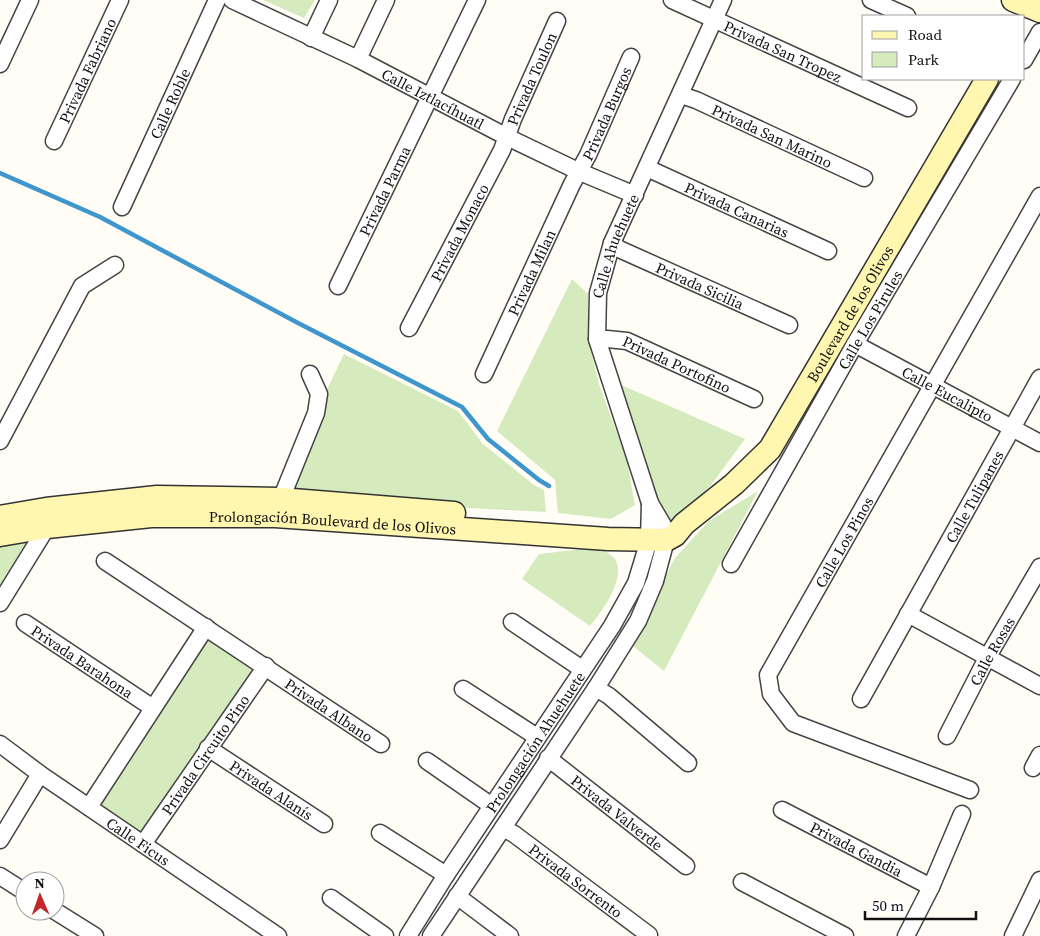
<svg xmlns="http://www.w3.org/2000/svg" width="1040" height="936" font-family="'Source Serif 4',serif">
	<style>
		.green { fill: #d5ebbd }
		.lines { fill: none; stroke-linecap: round; stroke-linejoin: round }
		.stream { stroke: #3f96cf; stroke-width: 4.5 }
		.street-casing { stroke: #444; stroke-width: 19 }
		.secondary-casing { stroke: #333; stroke-width: 25 }
		.street { stroke: #fff; stroke-width: 16 }
		.secondary { stroke: #fff6b0; stroke-width: 22 }
		.labels { text-anchor: middle; dominant-baseline: central; stroke-width: 5; stroke-linejoin: round; paint-order: stroke }
		.street-label { font-size: 15px; fill: #111; stroke: #fff }
	</style>
	<rect width="100%" height="100%" fill="#fffdf5"/>
	<g class="green">
		<path d="M263 0H315L304 18Z"/>
		<path d="M572 279 588 294V339L599 384 627 461 635 505 611 519 558 513 555 480 497 431Z"/>
		<path d="M344 354 458 411 483 444 534 485 544 490 546 512 275 498Z"/>
		<path d="M619 384 745 439 711 485 673 524 653 489 646 459Z"/>
		<path d="M758 491 664 671 633 646 653 605 664 579 675 558 709 521Z"/>
		<path d="M47 527 0 601V535Z"/>
		<path d="M600 547C604 551 612 555 615 559 627 578 601 613 590 626L522 579 539 554Z"/>
		<path d="M205 628 265 667 147 839 93 802Z"/>
	</g>
	<g class="lines">
		<path class="stream" d="M0 173 100 217 298 323 462 407 488 439 539 480 549 486"/>
		<g class="street-casing">
			<g id="street">
				<path id="s1" d="M232 0 358 59 507 137 580 172 635 195"/>
				<path id="s2" d="M672 0 908 108"/>
				<path d="M871 0 907 16"/>
				<path d="M311 38 329 0"/>
				<path d="M358 59 386 0"/>
				<path d="M1024 60 1040 32"/>
				<path d="M0 64 30 0"/>
				<path id="s3" d="M681 95 696 100 864 178"/>
				<path id="s4" d="M54 141 120 0"/>
				<path id="s5" d="M647 168 828 251"/>
				<path id="s6" d="M122 207 217 0"/>
				<path id="s7" d="M612 243 619 249 789 325"/>
				<path id="s8" d="M338 286 477 0"/>
				<path id="s9" d="M409 328 502 150 513 119 557 21"/>
				<path id="s10" d="M597 339H607L627 341 754 399"/>
				<path id="s11" d="M855 344 1040 443"/>
				<path id="s12" d="M484 374 572 184 588 155 631 57"/>
				<path d="M0 441 82 286 115 265"/>
				<path d="M277 509 316 413 319 394 310 374"/>
				<path id="s13" d="M105 561 381 744"/>
				<path id="s14" d="M731 564 855 344 1012 79"/>
				<path d="M0 603 47 527V521"/>
				<path d="M908 614 1040 686"/>
				<path d="M512 622 582 669"/>
				<path id="s15" d="M25 623 153 708"/>
				<path d="M596 688 609 696 688 763"/>
				<path d="M463 689 537 737"/>
				<path id="s16" d="M861 699 1040 378"/>
				<path id="s17" d="M947 736 987 658 1040 567"/>
				<path id="s18" d="M0 744 40 774 278 936"/>
				<path id="s19" d="M208 748 324 824"/>
				<path id="s20" d="M548 758 686 866"/>
				<path d="M427 761 492 806"/>
				<path d="M1033 768 1040 755"/>
				<path id="s21" d="M970 790 793 723 771 694 768 675 1040 196"/>
				<path d="M89 807 206 627"/>
				<path id="s22" d="M782 810 931 887"/>
				<path id="s23" d="M503 828 514 834 649 935"/>
				<path d="M380 833 446 875"/>
				<path d="M0 840 40 774"/>
				<path id="s24" d="M143 844 266 666"/>
				<path d="M0 876 25 892"/>
				<path d="M742 882 845 936"/>
				<path d="M457 896 510 936"/>
				<path d="M331 898 385 936"/>
				<path d="M55 911 95 936"/>
				<path id="s25" d="M408 936 446 875 612 626 636 583 649 540 650 503"/>
				<path id="s26" d="M431 936 596 688 638 621 655 581 666 540 664 527 650 503 597 339 598 293 612 243 723 0"/>
				<path d="M906 936 931 887 962 814"/>
				<path d="M1013 936 1040 880"/>
			</g>
		</g>
		<g class="secondary-casing">
			<g id="secondary">
				<path d="M1013 0 1040 11"/>
				<path d="M0 517 46 509 157 497 280 499 454 513"/>
				<path id="s27" d="M0 535 47 527 151 516H275L608 539 666 540 675 535 684 524 734 484 770 449 987 79"/>
			</g>
		</g>
		<use href="#street" class="street"/>
		<use href="#secondary" class="secondary"/>
	</g>
	<g class="labels">
		<g class="street-label">
			<text stroke="none"><textPath href="#s2" startOffset="122">Privada San Tropez</textPath></text>
			<text stroke="none"><textPath href="#s4" startOffset="78">Privada Fabriano</textPath></text>
			<text stroke="none"><textPath href="#s9" startOffset="278">Privada Toulon</textPath></text>
			<text stroke="none"><textPath href="#s1" startOffset="224">Calle Iztlacíhuatl</textPath></text>
			<text stroke="none"><textPath href="#s6" startOffset="114">Calle Roble</textPath></text>
			<text stroke="none"><textPath href="#s12" startOffset="288">Privada Burgos</textPath></text>
			<text stroke="none"><textPath href="#s3" startOffset="100">Privada San Marino</textPath></text>
			<text stroke="none"><textPath href="#s8" startOffset="106">Privada Parma</textPath></text>
			<text stroke="none"><textPath href="#s5" startOffset="99">Privada Canarias</textPath></text>
			<text stroke="none"><textPath href="#s9" startOffset="108">Privada Monaco</textPath></text>
			<text stroke="none"><textPath href="#s26" startOffset="772">Calle Ahuehuete</textPath></text>
			<text stroke="none"><textPath href="#s12" startOffset="112">Privada Milan</textPath></text>
			<text stroke="none"><textPath href="#s7" startOffset="98">Privada Sicilia</textPath></text>
			<text stroke="none"><textPath href="#s27" startOffset="964">Boulevard de los Olivos</textPath></text>
			<text stroke="none"><textPath href="#s14" startOffset="281">Calle Los Pirules</textPath></text>
			<text stroke="none"><textPath href="#s10" startOffset="85">Privada Portofino</textPath></text>
			<text stroke="none"><textPath href="#s11" startOffset="105">Calle Eucalipto</textPath></text>
			<text stroke="none"><textPath href="#s16" startOffset="232">Calle Tulipanes</textPath></text>
			<text stroke="none"><textPath href="#s27" startOffset="334">Prolongación Boulevard de los Olivos</textPath></text>
			<text stroke="none"><textPath href="#s21" startOffset="398">Calle Los Pinos</textPath></text>
			<text stroke="none"><textPath href="#s17" startOffset="96">Calle Rosas</textPath></text>
			<text stroke="none"><textPath href="#s15" startOffset="69">Privada Barahona</textPath></text>
			<text stroke="none"><textPath href="#s13" startOffset="269">Privada Albano</textPath></text>
			<text stroke="none"><textPath href="#s25" startOffset="232">Prolongación Ahuehuete</textPath></text>
			<text stroke="none"><textPath href="#s24" startOffset="109">Privada Circuito Pino</textPath></text>
			<text stroke="none"><textPath href="#s19" startOffset="76">Privada Alanís</textPath></text>
			<text stroke="none"><textPath href="#s20" startOffset="88">Privada Valverde</textPath></text>
			<text stroke="none"><textPath href="#s18" startOffset="169">Calle Ficus</textPath></text>
			<text stroke="none"><textPath href="#s22" startOffset="84">Privada Gandia</textPath></text>
			<text stroke="none"><textPath href="#s23" startOffset="90">Privada Sorrento</textPath></text>
		</g>
	</g>
	<rect x="862" y="15" width="162" height="65" fill="#ffffff" stroke="#a0a0a0"/>
	<rect x="872" y="31" width="25" height="8" fill="#fff6b0" stroke="#a0a0a0"/>
	<text x="908" y="40" font-size="15" fill="#111111">Road</text>
	<rect x="872" y="52" width="25" height="15" fill="#d5ebbd" stroke="#a0a0a0"/>
	<text x="908" y="65" font-size="15" fill="#111111">Park</text>
	<g transform="translate(40 896) rotate(358)"><circle r="24" fill="#ffffff" stroke="#a0a0a0"/>
	<path d="M0-4L9 19L0 12L-9 19Z" fill="#c4262e"/>
	<text y="-8" font-size="14" font-weight="bold" text-anchor="middle" fill="#111111">N</text>
	</g>
	<path d="M865 911v8h111v-8" fill="none" stroke="#111111" stroke-width="2.5"/>
	<text x="872" y="911" font-size="15" fill="#111111" stroke="#ffffff" stroke-width="4" paint-order="stroke">50 m</text>
</svg>
